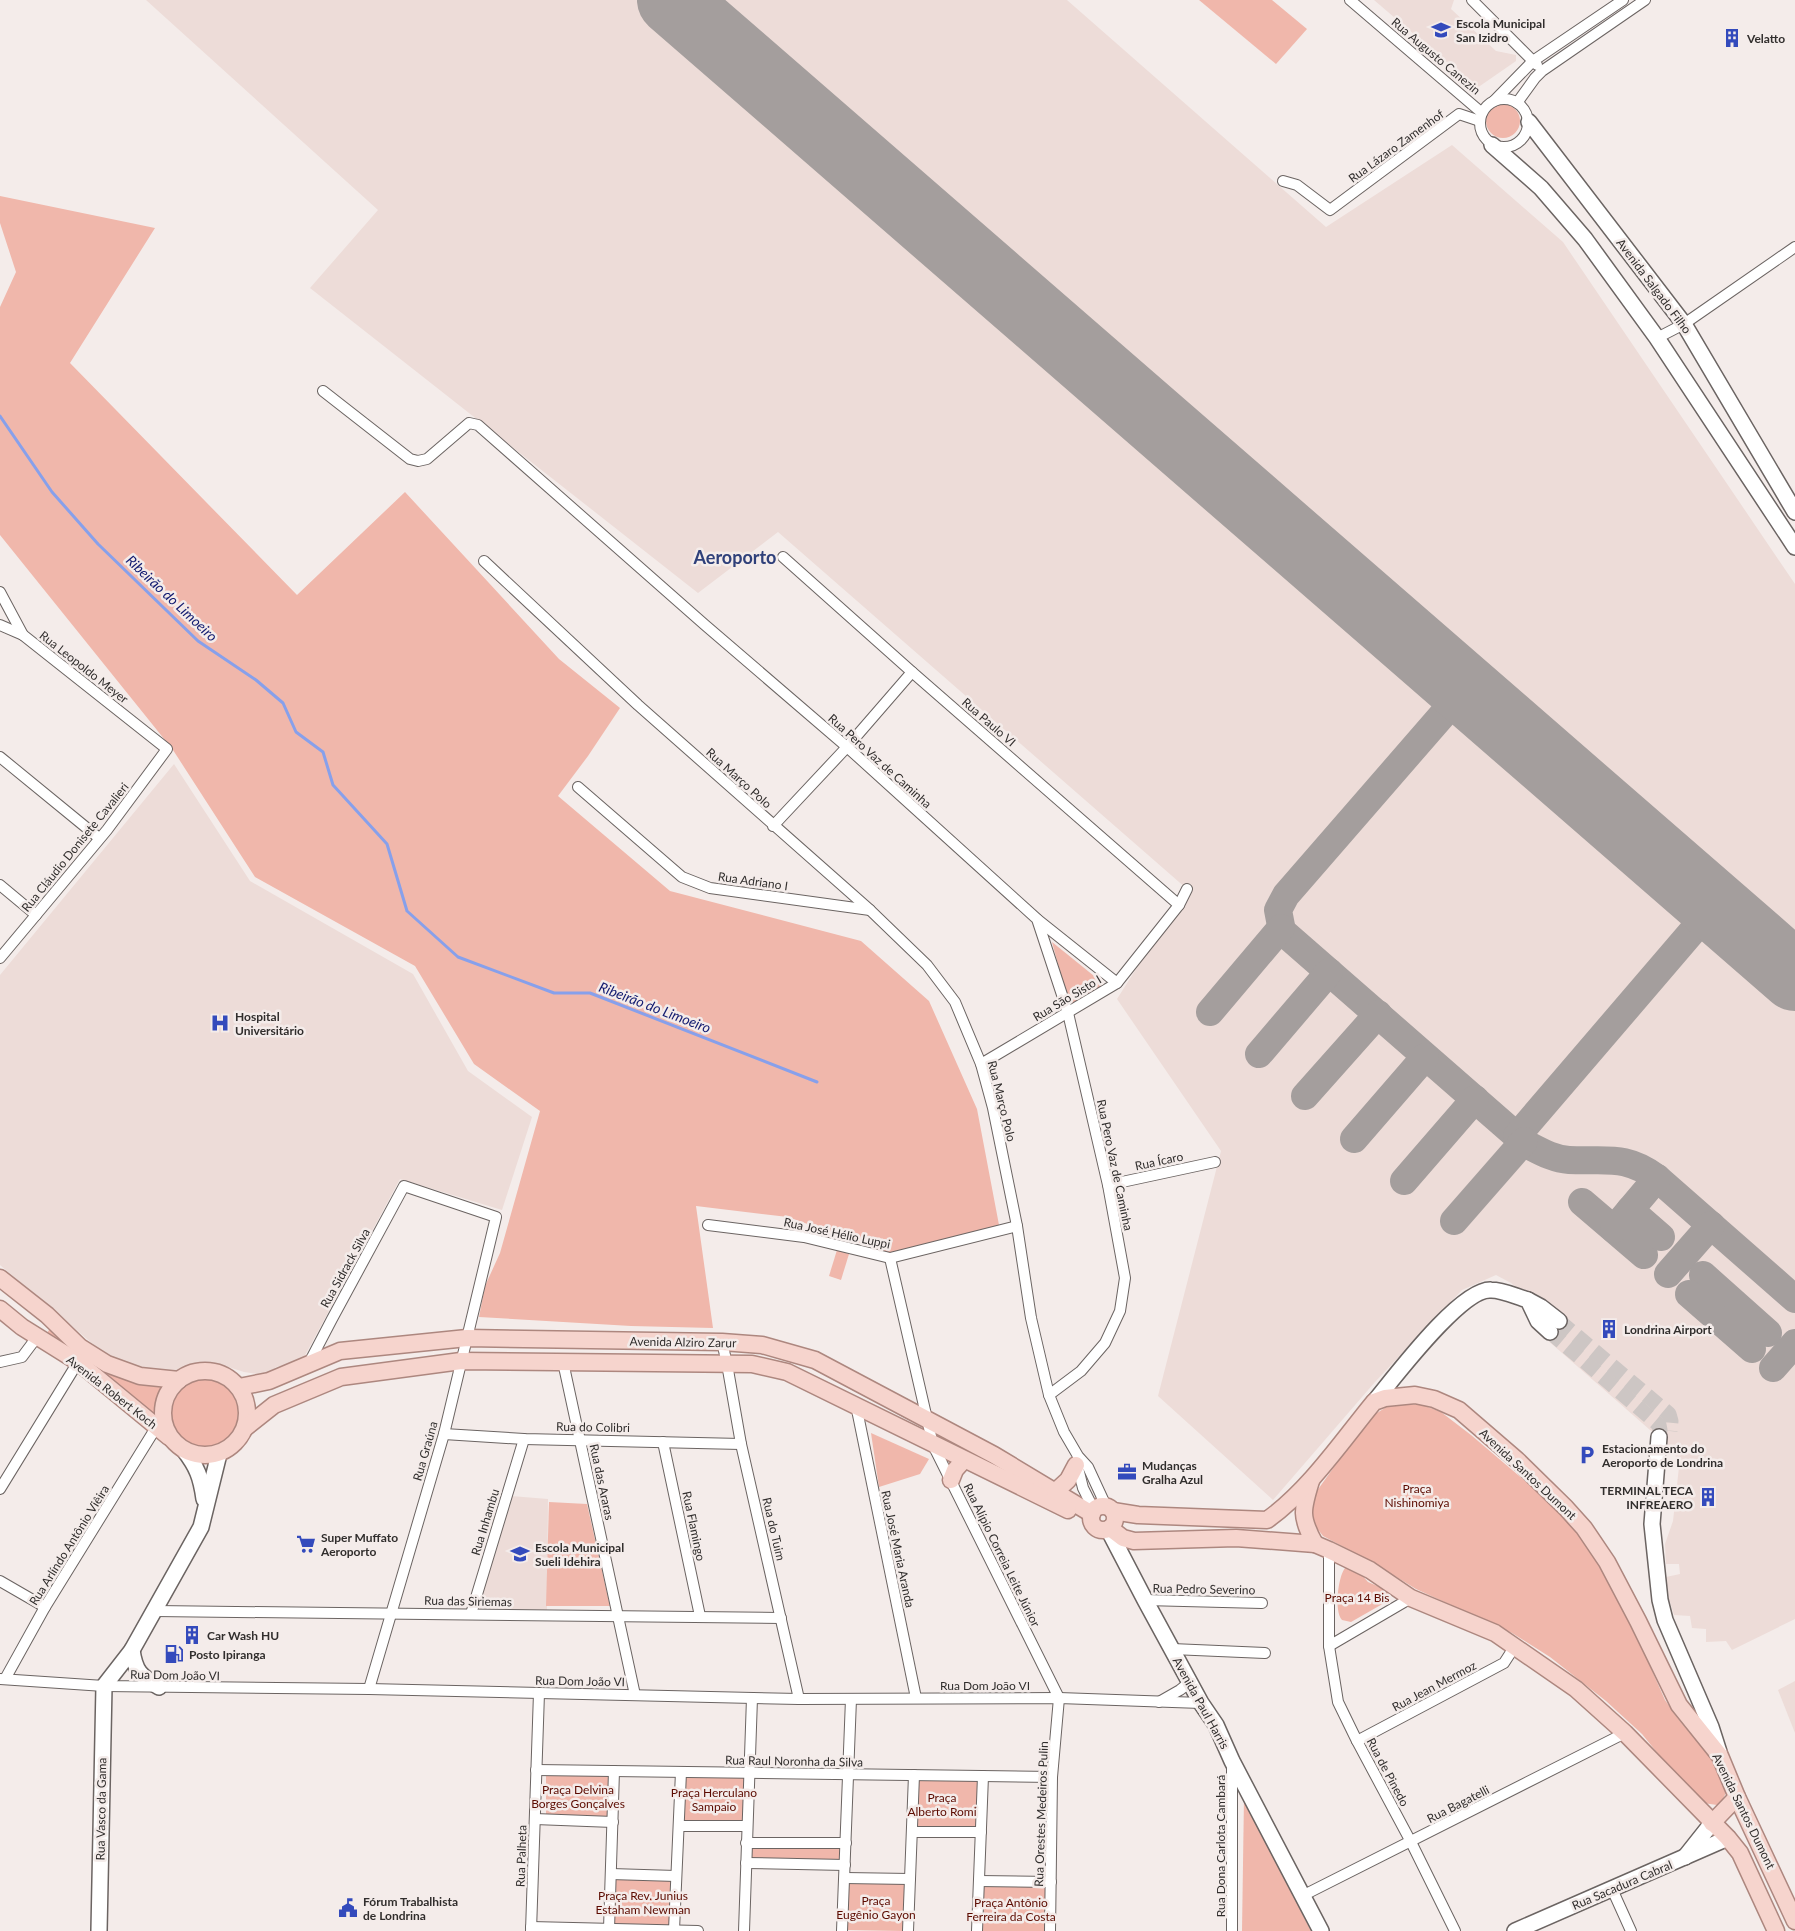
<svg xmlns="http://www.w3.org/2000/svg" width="1795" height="1931" font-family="Lato,sans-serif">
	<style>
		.built { fill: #eddcd8 }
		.green { fill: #f0b7ab }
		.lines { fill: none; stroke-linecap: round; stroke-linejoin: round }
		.stream { stroke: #87a0eb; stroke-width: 3 }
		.taxiway { stroke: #a49e9d; stroke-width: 28 }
		.runway { stroke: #a49e9d; stroke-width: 70 }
		.secondary-tunnel { stroke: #cdc6c4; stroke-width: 15; stroke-dasharray: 15 8; stroke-linecap: butt }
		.street-casing { stroke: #6b6462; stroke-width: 12 }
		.secondary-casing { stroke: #6b6462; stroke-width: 18 }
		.primary-casing { stroke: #ad877f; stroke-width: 19 }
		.street { stroke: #fff; stroke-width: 10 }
		.secondary { stroke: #fff; stroke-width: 15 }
		.primary { stroke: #f6d4cd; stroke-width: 16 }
		.labels { text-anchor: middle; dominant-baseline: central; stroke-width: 5; stroke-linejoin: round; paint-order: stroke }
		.poi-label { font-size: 12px; font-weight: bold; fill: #312e2d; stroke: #f4ecea; text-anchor: start }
		.street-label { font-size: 12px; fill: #312e2d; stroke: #f4ecea }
		.park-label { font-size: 12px; fill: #5c0b01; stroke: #f4ecea }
		.water-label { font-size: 14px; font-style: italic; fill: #121b70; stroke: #f4ecea }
		.district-label { font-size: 18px; font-weight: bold; fill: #2f407a; stroke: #f4ecea }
	</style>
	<rect width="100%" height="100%" fill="#f4ecea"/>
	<g class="built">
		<path d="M146 0H1067L1326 227 1452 145 1563 242 1795 584V1619L1732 1650 1726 1641 1706 1642V1629L1692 1628 1690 1616 1674 1615 1669 1599 1666 1577 1680 1574 1679 1564H1666L1665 1544 1673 1521 1679 1467 1674 1451 1545 1338 1559 1321 1511 1283 1496 1275 1462 1290 1375 1382 1273 1500 1158 1396 1221 1151 1117 999 1187 889 778 532 698 593 310 288 378 210Z"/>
		<path d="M1374 0H1454L1451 9 1496 51 1516 55V61L1477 88Z"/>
		<path d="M174 764 250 881 413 974 468 1071 532 1117 502 1210 400 1179 302 1361 276 1367 269 1372 258 1374 244 1372 216 1363 201 1365 179 1370 160 1371 126 1366 107 1356 0 1265V975Z"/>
		<path d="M511 1496 548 1499 547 1610 476 1608Z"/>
		<path d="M1795 1681V1733L1778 1690Z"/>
	</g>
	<g class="green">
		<path d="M1199 0H1272L1307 29 1276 64Z"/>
		<circle cx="1503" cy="121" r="17"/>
		<path d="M0 196 155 228 70 363 297 595 405 492 559 659 620 708 588 756 558 796 670 891 861 941 929 1001 977 1109 999 1225 888 1253 788 1217 696 1206 713 1328 631 1326 479 1317 485 1286 500 1253 540 1111 474 1064 415 966 255 877 173 750 0 535V307L16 272 0 223Z"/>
		<path d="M1052 942 1104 984 1070 1009Z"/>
		<path d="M837 1250 849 1254 841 1280 829 1276Z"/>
		<path d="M51 1327 164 1383 156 1405 157 1418 47 1333Z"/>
		<circle cx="204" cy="1413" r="34"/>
		<path d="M1420 1404 1441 1412 1471 1435 1558 1509 1585 1538 1619 1596 1665 1700C1669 1705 1672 1711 1676 1716 1687 1731 1727 1772 1726 1789 1726 1796 1722 1801 1717 1805L1703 1803 1676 1776 1642 1734 1606 1701 1550 1657 1512 1633 1416 1589 1372 1562 1323 1536 1316 1527 1310 1512 1314 1495 1369 1418 1388 1406Z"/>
		<path d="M871 1433 929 1459 920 1474 879 1487Z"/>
		<path d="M549 1502 587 1504 610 1606H546Z"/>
		<path d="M1349 1567 1360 1573 1368 1582 1382 1588 1389 1594 1386 1602 1351 1622 1342 1620C1334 1611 1338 1577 1345 1568Z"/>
		<path d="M546 1776H609L608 1817 546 1815Z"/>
		<path d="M684 1776H745L743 1823H683Z"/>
		<path d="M919 1779 978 1781 976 1827H918Z"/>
		<path d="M1244 1797 1311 1931H1242Z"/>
		<path d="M750 1846 843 1847 842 1861 750 1859Z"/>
		<path d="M616 1878 672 1880 670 1927 613 1925Z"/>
		<path d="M849 1882 906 1883 903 1931 847 1930Z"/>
		<path d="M984 1885 1046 1887V1931H983Z"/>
	</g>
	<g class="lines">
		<path class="stream" d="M0 416 52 492 98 544 198 641 256 680 283 703 296 732 323 752 333 785 387 844 407 911 458 957 554 993H590L817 1082"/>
		<g class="taxiway">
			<path d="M1465 689 1286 895 1278 910 1282 931 1526 1144C1540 1151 1553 1159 1569 1160 1606 1162 1625 1154 1657 1178L1795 1299"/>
			<path d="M1210 1012 1281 928"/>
			<path d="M1259 1054 1329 972"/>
			<path d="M1305 1096 1378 1014"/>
			<path d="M1517 1136 1714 906"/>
			<path d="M1354 1139 1425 1057"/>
			<path d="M1404 1181 1475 1099"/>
			<path d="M1582 1202 1644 1255"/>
			<path d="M1630 1210 1661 1237"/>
			<path d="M1454 1221 1524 1141"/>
			<path d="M1614 1229 1657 1178"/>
			<path d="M1668 1274 1711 1225"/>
			<path d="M1703 1275 1768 1333"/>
			<path d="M1689 1294 1752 1349"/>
			<path d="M1773 1368 1795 1343"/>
		</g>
		<path class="runway" d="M672 0 1795 976"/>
		<g class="secondary-tunnel">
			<path d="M1559 1321 1669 1414 1671 1421 1670 1431"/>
			<path d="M1550 1332 1659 1425 1660 1430 1659 1437"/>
		</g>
		<g class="street-casing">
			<g id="street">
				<path d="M1350 0 1482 113"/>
				<path d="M1472 0 1537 65"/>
				<circle cx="1504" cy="123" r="24"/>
				<path d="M1494 101 1533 61 1623 0"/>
				<path d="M1517 103 1535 78 1542 71 1645 0"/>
				<path d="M1283 181 1297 185 1330 210 1459 114 1480 121"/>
				<path d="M1657 338 1684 324 1795 247"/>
				<path d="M323 391 410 459 418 461 427 459 469 423 478 425 705 625 847 747 1037 919 1068 1013 1108 1185 1125 1278 1120 1311 1105 1343 1081 1371 1049 1395"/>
				<path d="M783 557 912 672 1179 905"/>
				<path d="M484 561 638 705 870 910 927 965 955 1002 981 1064 993 1108 1017 1226 1031 1318 1049 1395 1064 1432 1078 1456 1088 1467 1106 1506"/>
				<path d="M0 592 23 635 167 749 107 830 0 958"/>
				<path d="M0 625 23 635"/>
				<path d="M0 757 99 838"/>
				<path d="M578 787 682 877 710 888 870 910"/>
				<path d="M773 826 847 747 912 672"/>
				<path d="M0 885 36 915"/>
				<path d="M1038 920 1117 983"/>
				<path d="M981 1064 1117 983 1179 905 1187 889"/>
				<path d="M1108 1185 1215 1162"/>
				<path d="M708 1225 804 1237 890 1258 1017 1226"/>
				<path d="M890 1258 933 1445 1059 1698 1052 1777 1050 1931"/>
				<path d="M722 1342 727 1364 741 1444 799 1699"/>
				<path d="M0 1362 22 1357 37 1337"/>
				<path d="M563 1362 635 1695"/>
				<path d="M309 1363 332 1319 404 1186 496 1217 444 1434 369 1689"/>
				<path d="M856 1405 916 1698"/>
				<path d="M444 1434 524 1439 741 1444"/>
				<path d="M663 1442 700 1616"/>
				<path d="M1077 1464 1083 1488 1094 1510"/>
				<path d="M0 1489 78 1362"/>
				<path d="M1329 1550V1646L1338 1702 1357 1741 1411 1842 1455 1931"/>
				<path d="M0 1581 45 1607"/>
				<path d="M1145 1600 1262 1603"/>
				<path d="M155 1611 781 1618"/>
				<path d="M471 1614 524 1439"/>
				<path d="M1329 1646 1411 1598"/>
				<path d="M1172 1649 1265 1653"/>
				<path d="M0 1679 104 1686 369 1689 799 1699 1059 1698 1201 1703"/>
				<path d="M5 1679 45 1607 157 1426"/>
				<path d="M1159 1702 1180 1690 1190 1682"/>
				<path d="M1357 1741 1504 1663 1515 1646"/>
				<path d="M536 1770 1052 1777"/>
				<path d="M535 1819 613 1822"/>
				<path d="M679 1826H747"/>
				<path d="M912 1832H981"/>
				<path d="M746 1843H846"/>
				<path d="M746 1863 845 1865"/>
				<path d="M611 1874 676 1876"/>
				<path d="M845 1878 910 1879"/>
				<path d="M979 1881 1051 1882"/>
				<path d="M1612 1889 1631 1931"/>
				<path d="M1302 1896 1625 1733"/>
				<path d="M531 1927 698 1931"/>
				<path d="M609 1929 614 1771"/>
				<path d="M674 1930 681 1772"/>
				<path d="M531 1931 539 1693"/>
				<path d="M744 1931 752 1698"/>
				<path d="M842 1931 851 1699"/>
				<path d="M908 1931 914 1775"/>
				<path d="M977 1931 983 1776"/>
				<path d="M1232 1931V1765"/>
			</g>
		</g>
		<g class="secondary-casing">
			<g id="secondary">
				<path d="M1529 122 1684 324 1795 512"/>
				<path d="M1492 145 1541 188 1585 239 1657 338 1795 547"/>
				<path d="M1528 1300 1541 1307 1559 1321"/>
				<path d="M1374 1402C1394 1378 1461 1288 1491 1290 1503 1290 1517 1297 1528 1300L1538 1321 1550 1332"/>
				<path d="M1659 1437 1652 1524 1660 1600 1665 1620 1711 1727 1719 1752"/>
				<path d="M184 1450C197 1467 201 1477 204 1499"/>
				<path d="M1108 1529 1145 1600 1201 1703 1216 1725 1232 1761 1321 1931"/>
				<path d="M132 1650C135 1671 140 1676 159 1687"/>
				<path d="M1685 1857 1712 1823"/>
				<path d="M99 1931 104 1686 132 1650 201 1527 219 1454"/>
				<path d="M1515 1931 1728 1838"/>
			</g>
		</g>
		<g class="primary-casing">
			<g id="primary">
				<path d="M0 1278 47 1315 80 1347 107 1364 140 1376 179 1380"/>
				<path d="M0 1309 22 1327 78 1362 169 1437"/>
				<circle cx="205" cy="1413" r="42"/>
				<path d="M239 1387 269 1381 340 1351 467 1338 722 1342 762 1345 815 1360 994 1455 1092 1514"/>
				<path d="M245 1428 274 1405 341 1377 461 1361 752 1364 787 1372 1068 1510"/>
				<path d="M951 1480 955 1470 964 1460"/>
				<path d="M1311 1481C1302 1510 1300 1517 1315 1544"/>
				<path d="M1055 1492 1068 1480 1076 1465"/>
				<circle cx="1103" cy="1518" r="12"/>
				<path d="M1113 1511 1138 1515 1267 1520C1309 1490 1342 1441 1374 1402L1385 1398 1415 1395 1434 1399 1459 1410 1517 1460 1566 1508 1584 1528 1607 1562 1638 1621 1679 1705 1720 1756 1737 1797 1795 1921"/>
				<path d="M1110 1528 1123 1538 1134 1541 1236 1538 1315 1544 1329 1550 1370 1570 1411 1598 1495 1633 1576 1689 1625 1733 1728 1838 1740 1853 1776 1931"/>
				<path d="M1712 1823 1737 1797"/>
			</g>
		</g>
		<use href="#street" class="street"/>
		<use href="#secondary" class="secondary"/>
		<use href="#primary" class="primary"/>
	</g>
	<defs>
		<g id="school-bare" transform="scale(1.5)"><path d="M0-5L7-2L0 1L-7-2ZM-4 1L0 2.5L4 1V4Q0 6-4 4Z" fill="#334abc" stroke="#f4ecea" stroke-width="2.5" paint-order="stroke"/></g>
		<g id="building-bare" transform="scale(1.5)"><path d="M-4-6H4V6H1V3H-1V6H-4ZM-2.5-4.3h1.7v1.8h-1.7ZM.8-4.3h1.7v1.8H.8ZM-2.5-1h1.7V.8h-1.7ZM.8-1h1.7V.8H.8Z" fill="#334abc" stroke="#f4ecea" stroke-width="2.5" paint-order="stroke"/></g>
		<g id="hospital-bare" transform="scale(1.5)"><path d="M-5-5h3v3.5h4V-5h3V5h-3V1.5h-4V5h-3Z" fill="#334abc" stroke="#f4ecea" stroke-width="2.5" paint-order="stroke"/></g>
		<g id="parking-bare" transform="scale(1.5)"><path d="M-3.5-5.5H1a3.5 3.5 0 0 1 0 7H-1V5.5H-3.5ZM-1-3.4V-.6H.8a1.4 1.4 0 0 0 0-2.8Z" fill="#334abc" stroke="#f4ecea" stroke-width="2.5" paint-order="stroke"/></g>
		<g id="office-bare" transform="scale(1.5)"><path d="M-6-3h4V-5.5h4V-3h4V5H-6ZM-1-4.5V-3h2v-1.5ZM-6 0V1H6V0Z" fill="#334abc" stroke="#f4ecea" stroke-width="2.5" paint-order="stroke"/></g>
		<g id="supermarket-bare" transform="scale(1.5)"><path d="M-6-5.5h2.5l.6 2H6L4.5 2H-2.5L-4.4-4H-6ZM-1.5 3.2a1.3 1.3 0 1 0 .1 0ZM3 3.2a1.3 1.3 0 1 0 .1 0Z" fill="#334abc" stroke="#f4ecea" stroke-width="2.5" paint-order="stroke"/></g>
		<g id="fuel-bare" transform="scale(1.5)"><path d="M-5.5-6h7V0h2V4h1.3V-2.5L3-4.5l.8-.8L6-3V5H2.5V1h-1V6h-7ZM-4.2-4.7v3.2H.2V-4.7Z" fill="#334abc" stroke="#f4ecea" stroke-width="2.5" paint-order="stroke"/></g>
		<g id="civic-bare" transform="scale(1.5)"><path d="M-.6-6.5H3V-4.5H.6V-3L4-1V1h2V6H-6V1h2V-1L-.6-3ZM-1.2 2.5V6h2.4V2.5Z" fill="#334abc" stroke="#f4ecea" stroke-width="2.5" paint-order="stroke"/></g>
	</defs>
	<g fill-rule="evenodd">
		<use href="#school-bare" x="1441" y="30"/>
		<use href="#building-bare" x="1732" y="38"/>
		<use href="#hospital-bare" x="220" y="1023"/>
		<use href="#building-bare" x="1609" y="1329"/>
		<use href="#parking-bare" x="1587" y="1455"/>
		<use href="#office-bare" x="1127" y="1472"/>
		<use href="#building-bare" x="1708" y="1497"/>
		<use href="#supermarket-bare" x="306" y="1544"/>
		<use href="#school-bare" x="520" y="1554"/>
		<use href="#building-bare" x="192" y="1635"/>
		<use href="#fuel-bare" x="174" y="1654"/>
		<use href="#civic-bare" x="348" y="1908"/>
	</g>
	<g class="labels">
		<g class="poi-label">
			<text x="1456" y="23">Escola Municipal<tspan x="1456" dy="14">San Izidro</tspan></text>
			<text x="1747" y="38">Velatto</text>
			<text x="235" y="1016">Hospital<tspan x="235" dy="14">Universitário</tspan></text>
			<text x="1624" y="1329">Londrina Airport</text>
			<text x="1602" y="1448">Estacionamento do<tspan x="1602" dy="14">Aeroporto de Londrina</tspan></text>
			<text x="1142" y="1465">Mudanças<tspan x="1142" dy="14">Gralha Azul</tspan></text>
			<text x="1693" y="1490" text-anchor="end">TERMINAL TECA<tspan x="1693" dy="14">INFREAERO</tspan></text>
			<text x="321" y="1537">Super Muffato<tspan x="321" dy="14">Aeroporto</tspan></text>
			<text x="535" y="1547">Escola Municipal<tspan x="535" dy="14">Sueli Idehira</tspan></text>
			<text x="207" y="1635">Car Wash HU</text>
			<text x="189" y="1654">Posto Ipiranga</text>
			<text x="363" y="1901">Fórum Trabalhista<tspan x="363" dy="14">de Londrina</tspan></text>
		</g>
		<g class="street-label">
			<text transform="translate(1436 56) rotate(40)">Rua Augusto Canezin</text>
			<text transform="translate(1396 146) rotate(-36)">Rua Lázaro Zamenhof</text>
			<text transform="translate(1654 286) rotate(53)">Avenida Salgado Filho</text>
			<text transform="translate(84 667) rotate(38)">Rua Leopoldo Meyer</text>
			<text transform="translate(989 722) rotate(41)">Rua Paulo VI</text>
			<text transform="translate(880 761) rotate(42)">Rua Pero Vaz de Caminha</text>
			<text transform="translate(739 778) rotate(42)">Rua Março Polo</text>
			<text transform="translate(75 847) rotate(-51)">Rua Cláudio Donisete Cavalieri</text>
			<text transform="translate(753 881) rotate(8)">Rua Adriano I</text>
			<text transform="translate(1067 998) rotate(-31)">Rua São Sisto I</text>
			<text transform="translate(1002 1101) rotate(76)">Rua Março Polo</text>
			<text transform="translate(1159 1161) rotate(-12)">Rua Ícaro</text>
			<text transform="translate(1115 1165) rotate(78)">Rua Pero Vaz de Caminha</text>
			<text transform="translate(837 1233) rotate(12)">Rua José Hélio Luppi</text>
			<text transform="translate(345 1268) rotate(-61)">Rua Sidrack Silva</text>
			<text transform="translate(683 1342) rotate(1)">Avenida Alziro Zarur</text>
			<text transform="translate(112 1392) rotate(38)">Avenida Robert Koch</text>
			<text transform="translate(593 1427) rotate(1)">Rua do Colibri</text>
			<text transform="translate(425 1451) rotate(-74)">Rua Graúna</text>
			<text transform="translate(1528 1474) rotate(43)">Avenida Santos Dumont</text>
			<text transform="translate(602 1482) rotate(78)">Rua das Araras</text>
			<text transform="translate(485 1522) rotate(-73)">Rua Inhambu</text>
			<text transform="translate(694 1526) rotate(78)">Rua Flamingo</text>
			<text transform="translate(774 1529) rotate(77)">Rua do Tuim</text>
			<text transform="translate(69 1545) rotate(-58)">Rua Arlíndo Antônio Viêira</text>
			<text transform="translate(898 1549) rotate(78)">Rua José Maria Aranda</text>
			<text transform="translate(1002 1555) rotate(64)">Rua Alípio Correia Leite Júnior</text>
			<text transform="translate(1204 1589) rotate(1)">Rua Pedro Severino</text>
			<text transform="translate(468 1601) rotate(1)">Rua das Siriemas</text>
			<text transform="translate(175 1675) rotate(1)">Rua Dom João VI</text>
			<text transform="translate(580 1681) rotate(1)">Rua Dom João VI</text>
			<text x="985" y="1685">Rua Dom João VI</text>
			<text transform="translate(1434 1686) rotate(-28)">Rua Jean Mermoz</text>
			<text transform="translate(1201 1703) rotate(61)">Avenida Paul Harris</text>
			<text transform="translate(794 1761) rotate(1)">Rua Raul Noronha da Silva</text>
			<text transform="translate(1388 1772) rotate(62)">Rua de Pinedo</text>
			<text transform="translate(1458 1804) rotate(-27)">Rua Bagatelli</text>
			<text transform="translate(101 1809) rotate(-89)">Rua Vasco da Gama</text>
			<text transform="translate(1744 1811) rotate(64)">Avenida Santos Dumont</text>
			<text transform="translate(1041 1814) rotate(-88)">Rua Orestes Medeiros Pulin</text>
			<text transform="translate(1220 1846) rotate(-90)">Rua Dona Carlota Cambará</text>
			<text transform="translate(521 1856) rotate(-88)">Rua Palheta</text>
			<text transform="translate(1622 1885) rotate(-23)">Rua Sacadura Cabral</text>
		</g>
		<g class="park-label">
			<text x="1417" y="1488">Praça<tspan x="1417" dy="14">Nishinomiya</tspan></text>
			<text x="1357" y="1597">Praça 14 Bis</text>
			<text x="578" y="1789">Praça Delvina<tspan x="578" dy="14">Borges Gonçalves</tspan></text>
			<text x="714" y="1792">Praça Herculano<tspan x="714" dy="14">Sampaio</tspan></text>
			<text x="942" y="1797">Praça<tspan x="942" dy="14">Alberto Romi</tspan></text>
			<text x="643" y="1895">Praça Rev. Junius<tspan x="643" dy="14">Estaham Newman</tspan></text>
			<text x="876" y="1900">Praça<tspan x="876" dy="14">Eugênio Gayon</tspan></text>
			<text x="1011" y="1902">Praça Antônio<tspan x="1011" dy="14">Ferreira da Costa</tspan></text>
		</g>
		<g class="water-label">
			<text transform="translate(172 598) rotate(43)">Ribeirão do Limoeiro</text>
			<text transform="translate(655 1007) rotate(21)">Ribeirão do Limoeiro</text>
		</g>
		<g class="district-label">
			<text x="735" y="557">Aeroporto</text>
		</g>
	</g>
</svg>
